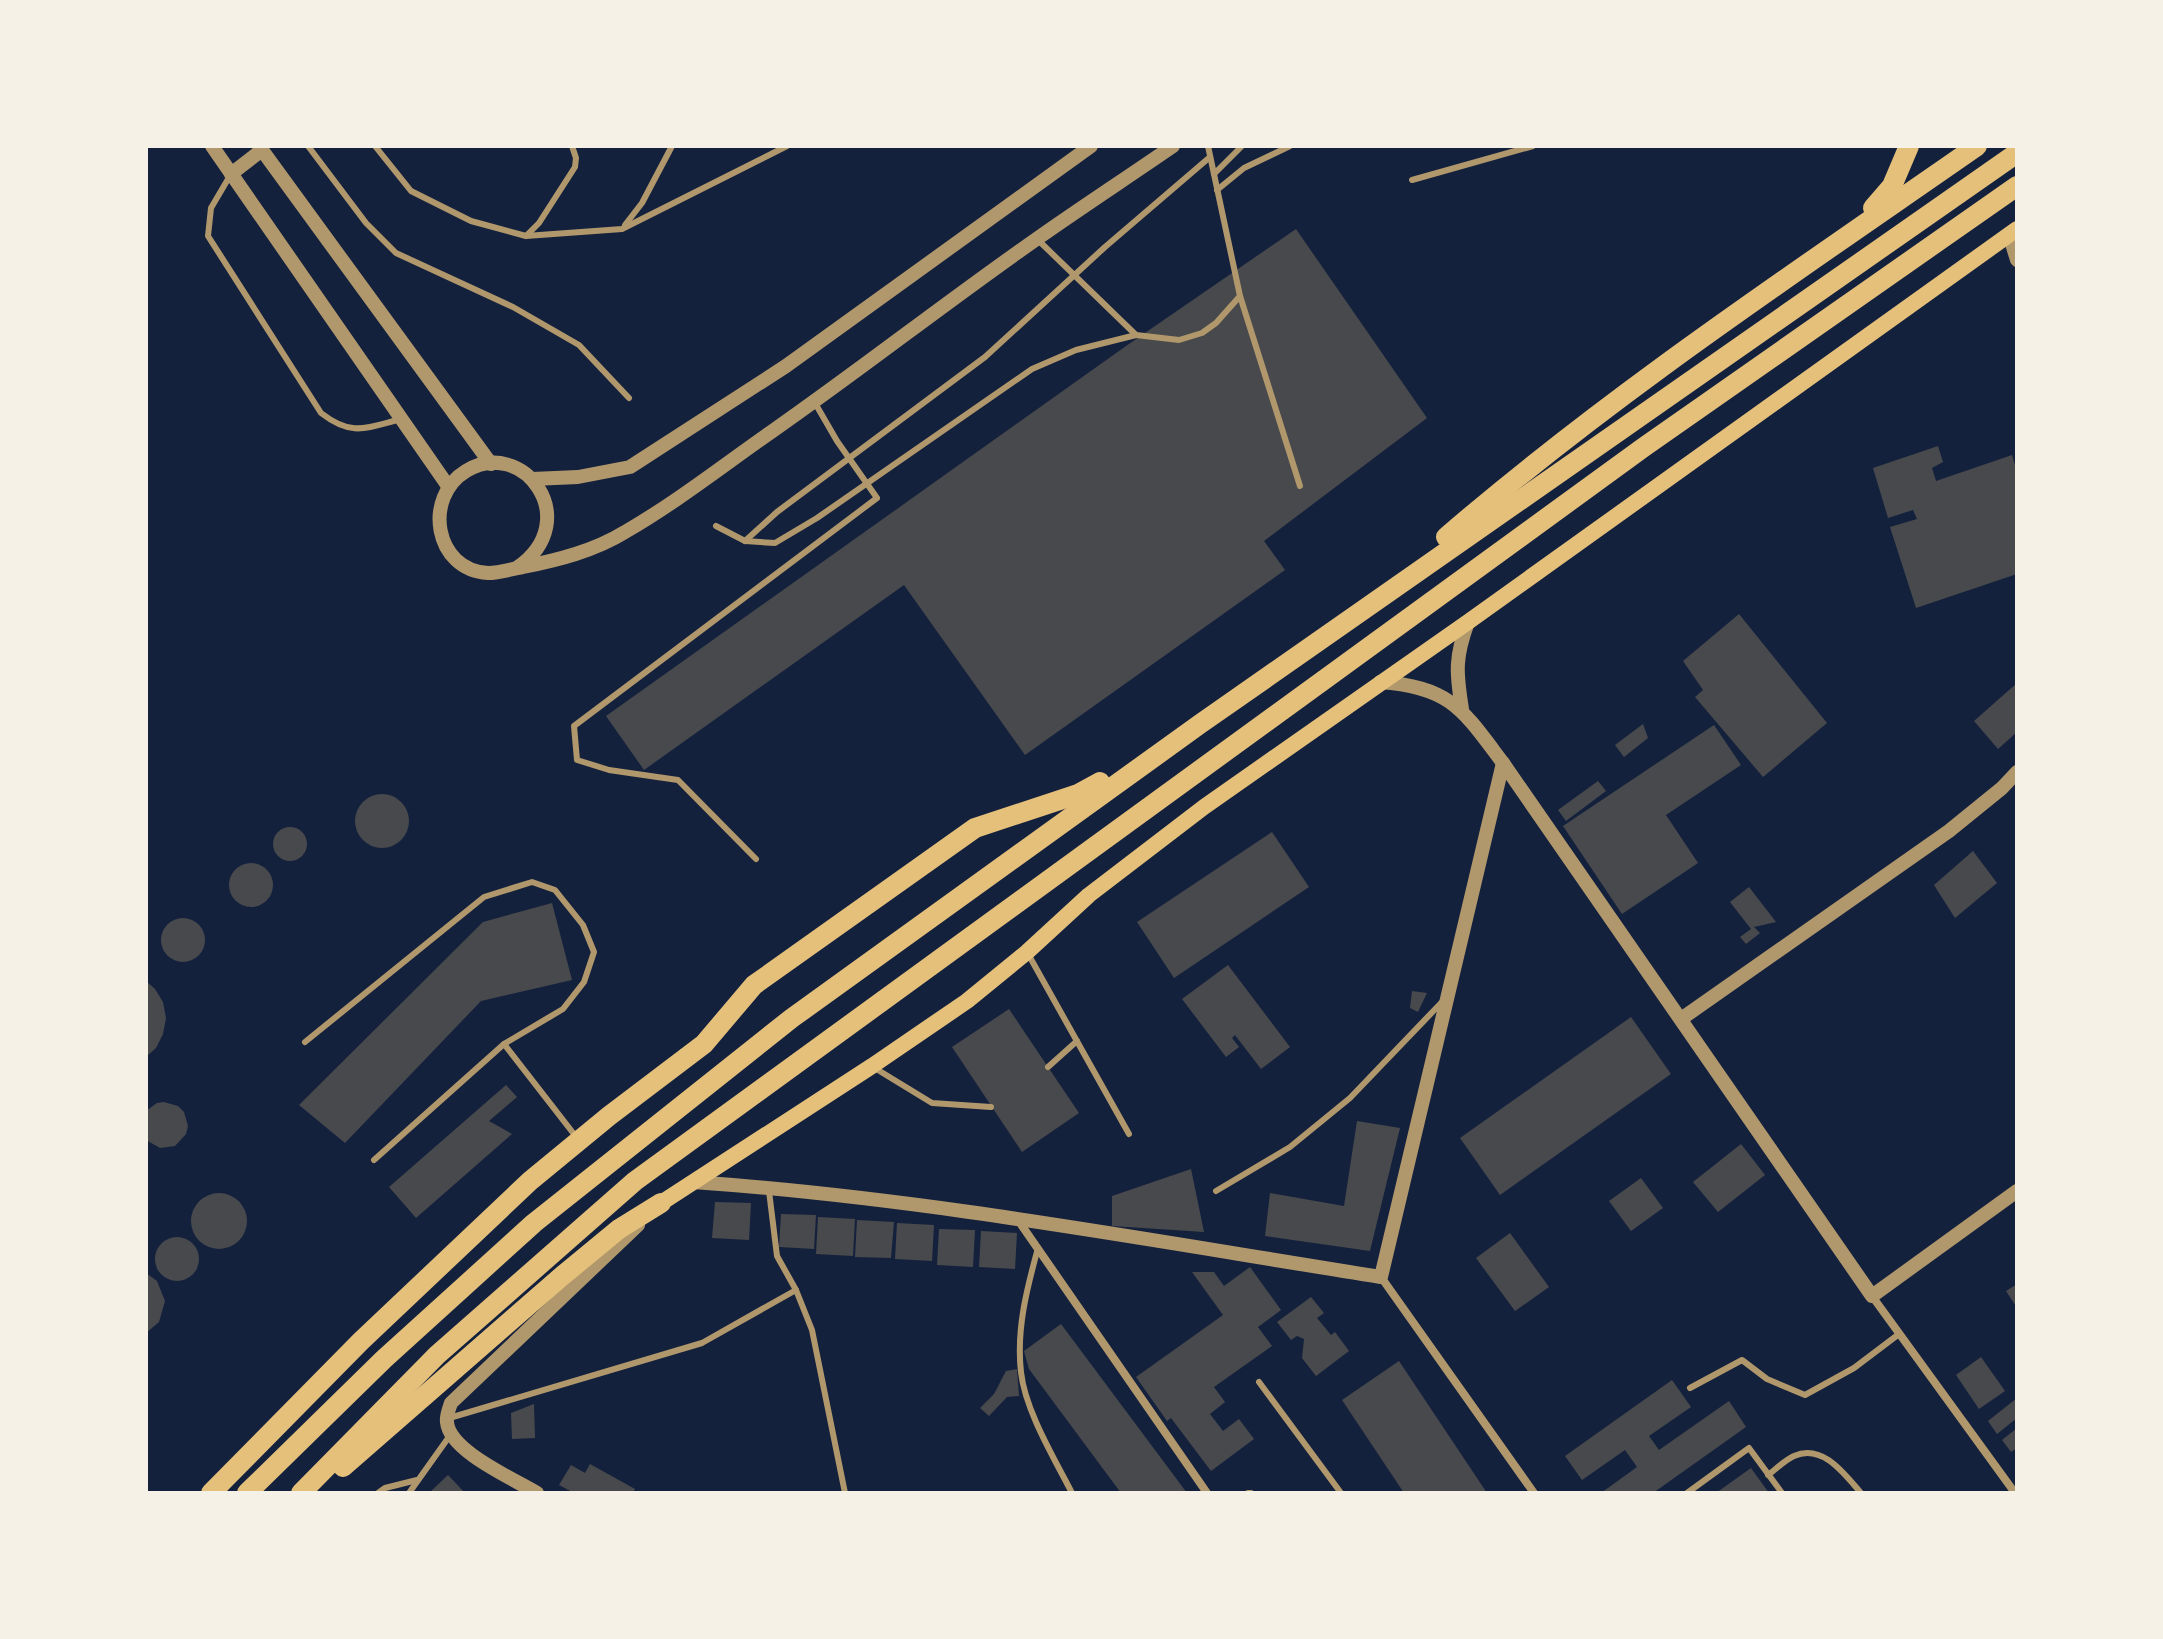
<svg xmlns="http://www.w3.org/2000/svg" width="2163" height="1639" font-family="'Source Sans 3',sans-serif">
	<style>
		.building { fill: #48494c }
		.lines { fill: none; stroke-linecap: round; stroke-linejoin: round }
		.service { stroke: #b1986c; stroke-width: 6 }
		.minor { stroke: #b1986c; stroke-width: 8 }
		.tertiary { stroke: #b1986c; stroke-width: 14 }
		.secondary { stroke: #e5c07b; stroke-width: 16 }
		.motorway { stroke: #e5c07b; stroke-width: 20 }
	</style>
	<rect width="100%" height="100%" fill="#14213d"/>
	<g class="building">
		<path d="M1296 229 1427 418 1264 541 1285 570 1025 755 904 585 644 770 606 716 1126 346Z"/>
		<path d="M1938 446 1943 462 1932 468 1936 481 2012 455 2017 472V574L1916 608 1890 527 1917 519 1913 510 1888 518 1873 468Z"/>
		<path d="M1739 614 1827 723 1763 777 1695 697 1703 690 1683 661Z"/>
		<path d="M2017 683V732L1998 749 1974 721Z"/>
		<path d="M1643 724 1648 738 1624 757 1615 745Z"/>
		<path d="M1714 725 1741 765 1666 815 1698 863 1622 914 1563 826Z"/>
		<path d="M1598 781 1606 791 1566 821 1558 810Z"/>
		<circle cx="382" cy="821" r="27"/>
		<circle cx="290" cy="844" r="17"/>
		<path d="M1272 832 1309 887 1174 978 1137 922Z"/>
		<path d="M1973 851 1997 883 1955 918 1934 885Z"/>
		<circle cx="251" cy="885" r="22"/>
		<path d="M1749 887 1776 922 1754 927 1760 933 1746 944 1740 937 1751 929 1730 902Z"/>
		<path d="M552 903 572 980 481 1001 345 1143 299 1105 483 922Z"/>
		<circle cx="183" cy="940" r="22"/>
		<path d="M1228 965 1290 1047 1261 1069 1235 1035 1232 1038 1239 1047 1226 1057 1182 999Z"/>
		<path d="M146 981 155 989 163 1002 166 1018 163 1034 156 1048 146 1057Z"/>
		<path d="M1412 991 1427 993 1418 1012 1410 1008Z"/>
		<path d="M1009 1009 1079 1113 1022 1152 952 1047Z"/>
		<path d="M1631 1017 1671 1074 1500 1195 1460 1138Z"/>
		<path d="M506 1085 517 1097 489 1121 512 1134 416 1218 389 1187Z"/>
		<path d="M164 1102 178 1106 184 1112 188 1126 186 1134 175 1146 160 1148 146 1140V1111L157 1103Z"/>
		<path d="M1357 1121 1400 1128 1370 1251 1265 1236 1270 1193 1344 1206Z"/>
		<path d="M1741 1144 1765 1175 1718 1212 1693 1182Z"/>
		<path d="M1191 1169 1204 1232 1112 1226V1196Z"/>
		<path d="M1641 1178 1663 1208 1631 1231 1609 1201Z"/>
		<circle cx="219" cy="1221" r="28"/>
		<path d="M715 1202 751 1203 749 1240 712 1238Z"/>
		<path d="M781 1214 816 1215 814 1249 779 1247Z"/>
		<path d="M818 1217 855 1219 853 1256 816 1254Z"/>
		<path d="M857 1220 894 1222 891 1258 855 1257Z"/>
		<path d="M897 1223 934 1225 932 1261 895 1259Z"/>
		<path d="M939 1229 975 1230 973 1267 937 1265Z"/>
		<path d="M981 1231 1017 1233 1015 1269 979 1267Z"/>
		<path d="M1510 1233 1549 1287 1515 1311 1476 1258Z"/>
		<circle cx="177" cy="1259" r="22"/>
		<path d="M1250 1267 1281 1310 1258 1327 1272 1346 1214 1387 1225 1402 1210 1414 1223 1431 1239 1419 1254 1439 1211 1471 1171 1418 1167 1421 1136 1377 1223 1315 1192 1272H1214L1224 1286Z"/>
		<path d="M146 1273 157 1281 165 1301 159 1322 146 1333Z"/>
		<path d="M2017 1284V1308L2006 1291Z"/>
		<path d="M1311 1297 1324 1313 1317 1318 1331 1335 1335 1332 1349 1351 1316 1376 1302 1358 1304 1339 1297 1336 1291 1340 1277 1322Z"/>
		<path d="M1061 1324 1187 1493H1121L1029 1369 1024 1351Z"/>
		<path d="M1981 1357 2005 1391 1979 1409 1956 1375Z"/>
		<path d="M1399 1361 1487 1493H1404L1342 1400Z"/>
		<path d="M1017 1369 1019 1396 1007 1397 989 1416 980 1408 994 1394 1006 1371Z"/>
		<path d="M1672 1380 1691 1407 1649 1436 1659 1450 1729 1401 1746 1427 1653 1493H1601L1637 1467 1625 1450 1582 1480 1565 1456Z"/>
		<path d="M2017 1398V1418L1997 1434 1988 1421Z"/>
		<path d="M534 1404 535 1438 512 1439 511 1413Z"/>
		<path d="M2017 1428V1448L2011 1452 2002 1440Z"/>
		<path d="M590 1464 635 1489 633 1493H574L559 1485 571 1465 585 1473Z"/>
		<path d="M1751 1468 1769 1493H1716Z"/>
		<path d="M448 1475 465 1493H429Z"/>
	</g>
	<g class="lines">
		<g class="service">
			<path d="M308 146 366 223 396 253 513 307 579 345 629 398"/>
			<path d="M375 146 411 191 471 221 526 236 622 229 787 146"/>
			<path d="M231 174 211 208 208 236 321 413C352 437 366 428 401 419"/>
			<path d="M1214 174 1242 146"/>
			<path d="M1412 180 1533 146"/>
			<path d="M1217 190 1244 168 1290 146"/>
			<path d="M625 225 642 203 672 146"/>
			<path d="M526 236 539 223 575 167 576 158 572 146"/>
			<path d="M1037 239 1136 335 1179 340 1202 333 1216 323 1240 296 1208 146"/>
			<path d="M1240 296 1300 486"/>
			<path d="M716 526 745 541 775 543 817 518 1032 369 1076 350 1136 335"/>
			<path d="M745 541 777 512 985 357 1105 247 1210 157"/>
			<path d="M756 859 678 780 609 770 577 760 574 726 877 498 837 441 815 403"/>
			<path d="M1027 952 1129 1134"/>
			<path d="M305 1042 484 897 532 882 555 890 583 925 594 952 584 982 563 1009 504 1044"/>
			<path d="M873 1067 932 1103 991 1107"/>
			<path d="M1048 1067 1077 1041"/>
			<path d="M374 1160 504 1044 577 1138"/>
			<path d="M769 1191 777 1256 796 1290 812 1330 845 1493"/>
			<path d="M1216 1191 1290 1147 1350 1098 1442 1002"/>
			<path d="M1038 1248C1027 1288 1016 1330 1021 1372 1025 1410 1054 1458 1072 1493"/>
			<path d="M1259 1382 1341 1493"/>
			<path d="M1690 1388 1742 1360 1767 1379 1805 1395 1854 1368 1899 1334"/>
			<path d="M446 1419 702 1343 796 1290"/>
			<path d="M1768 1475C1776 1469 1785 1460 1794 1456 1823 1443 1845 1475 1861 1493"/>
			<path d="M378 1493 385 1488 417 1480"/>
			<path d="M409 1493 451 1434"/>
			<path d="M1248 1493H1251"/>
			<path d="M1687 1493 1749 1448 1782 1493"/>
		</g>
		<g class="minor">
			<path d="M1018 1220 1207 1493"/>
			<path d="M1381 1277 1534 1493"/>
			<path d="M1872 1296 2015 1493"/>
		</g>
		<g class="tertiary">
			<path d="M212 146 448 486"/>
			<path d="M259 146 491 464"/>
			<path d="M231 174 262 150"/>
			<path d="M2009 234 2017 260"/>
			<path d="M532 479 578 477 630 467 786 366 1091 146"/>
			<path d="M518 567C585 520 523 436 466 471 423 497 434 570 488 573 501 573 510 569 523 567 558 560 594 551 625 532 677 502 725 464 774 430 864 367 949 300 1038 238 1082 207 1128 177 1173 146"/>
			<path d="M1380 682C1451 687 1463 710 1503 763L1872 1296 2017 1191"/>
			<path d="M1462 709C1456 672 1455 657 1468 622"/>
			<path d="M1681 1019 1949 831 2002 788 2017 772"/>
			<path d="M693 1182C924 1198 1153 1241 1381 1277L1503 763"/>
			<path d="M537 1493C514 1479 449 1451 447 1422 446 1416 449 1409 451 1403L638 1225"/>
		</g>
		<path class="secondary" d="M661 1203 872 1066 967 1001 1027 952 1089 895 1204 807 1468 622 2017 229"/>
		<g class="motorway">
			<path d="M1873 208 1892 186 1909 146"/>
			<path d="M1446 537C1612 394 1796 272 1977 146"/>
			<path d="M343 1467 562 1276 619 1229 661 1203"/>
			<path d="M211 1493 361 1341 530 1181 609 1116 704 1044 754 985 975 828 1078 794 1100 782"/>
			<path d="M247 1493 384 1359 534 1223 792 1018 1200 724 2017 153"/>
			<path d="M301 1493 437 1355 635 1181 1644 447 2017 186"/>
		</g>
	</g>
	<rect width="2163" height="1639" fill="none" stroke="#f6f1e7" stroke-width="296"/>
</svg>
